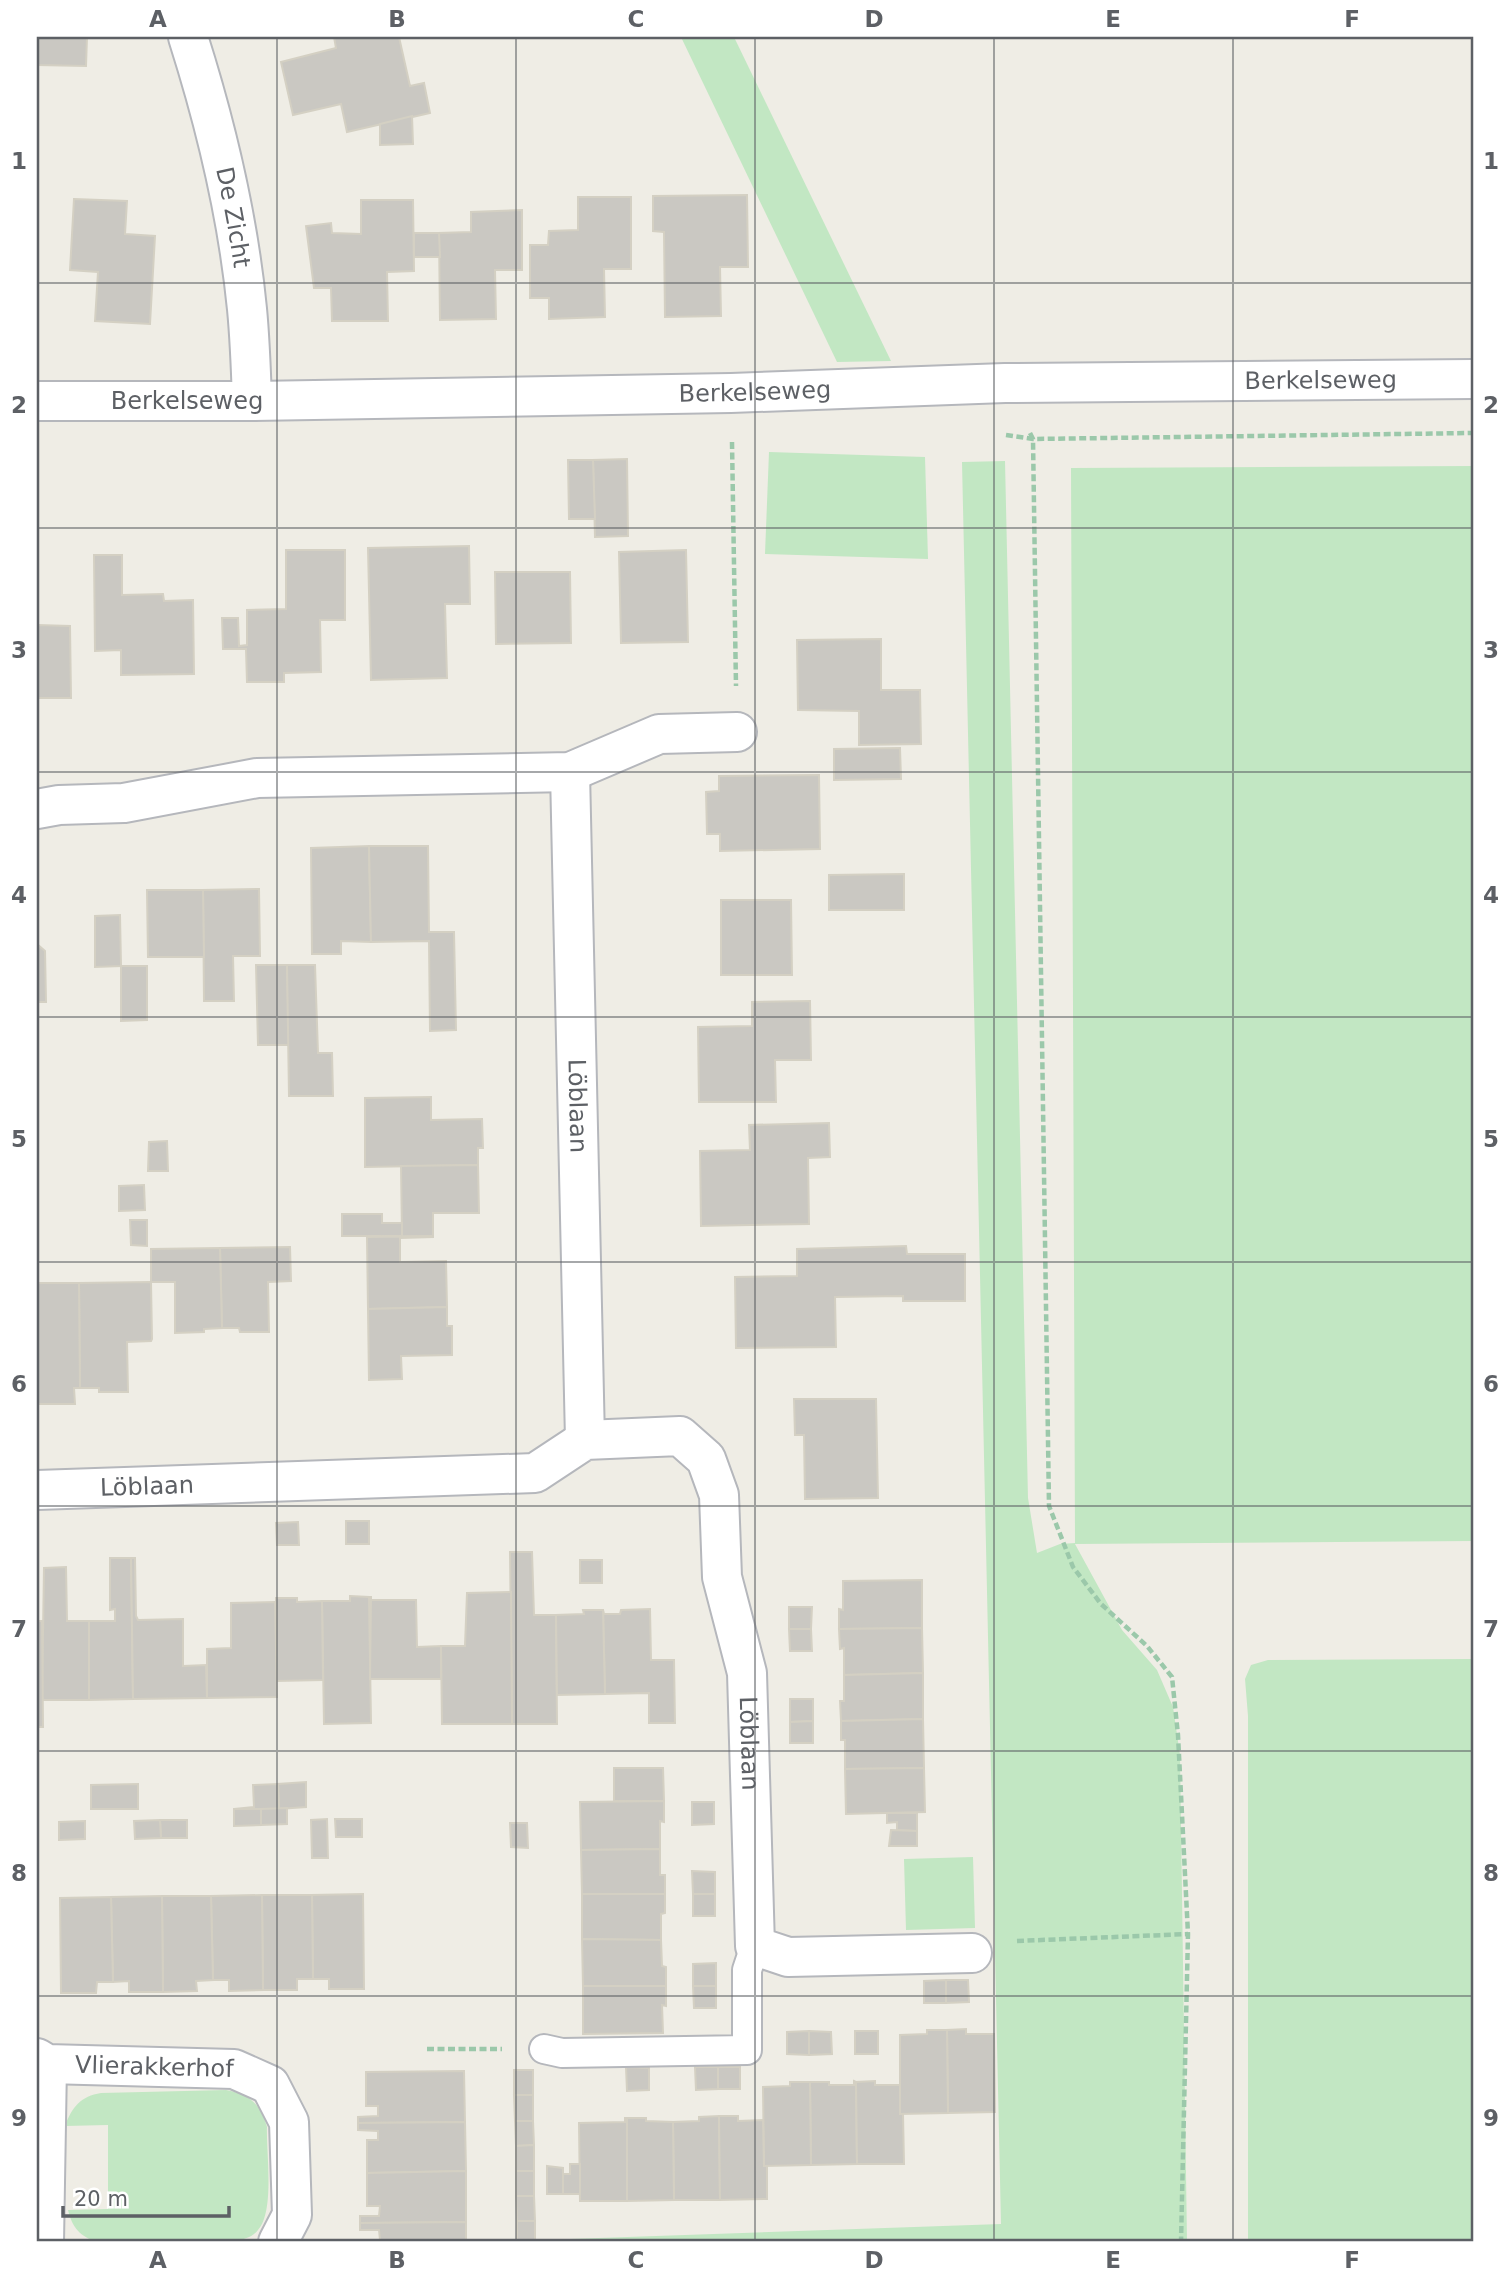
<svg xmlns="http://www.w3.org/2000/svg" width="1510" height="2279" font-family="'DejaVu Sans',sans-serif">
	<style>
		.green { fill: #c2e7c3 }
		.building { fill: #cac8c2; stroke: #d4d0c3; stroke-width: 2 }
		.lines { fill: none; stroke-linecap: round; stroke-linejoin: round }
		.lane-casing { stroke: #b5b7bc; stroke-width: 32 }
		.street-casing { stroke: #b5b7bc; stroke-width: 42 }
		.path { stroke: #9bc8aa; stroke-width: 4.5; stroke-dasharray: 7 3.5; stroke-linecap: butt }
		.lane { stroke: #fff; stroke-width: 28 }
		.street { stroke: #fff; stroke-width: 38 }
		.grid { fill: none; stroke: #5d6065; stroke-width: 2; stroke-opacity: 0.55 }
		.labels { text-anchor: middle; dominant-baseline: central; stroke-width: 5; stroke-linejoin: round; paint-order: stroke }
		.street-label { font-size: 24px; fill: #5d6065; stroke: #fff }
		.neatline { fill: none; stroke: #5d6065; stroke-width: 2.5 }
		.grid-label { font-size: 23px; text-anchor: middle; font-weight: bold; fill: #5d6065 }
	</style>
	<rect width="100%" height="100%" fill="#efede5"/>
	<g class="green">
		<path d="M681 37H734L891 361 837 362Z"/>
		<path d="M769 452 925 457 928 559 765 554Z"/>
		<path d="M1005 461 1028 1498 1037 1553 1060 1544 1075 1543 1071 468 1473 466V1541L1075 1544 1122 1630 1157 1670 1173 1707 1180 1755 1187 2242H541V2240L1001 2224 962 462Z"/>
		<path d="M1473 1659V2242H1248V1716L1245 1679 1251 1665 1268 1660Z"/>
		<path d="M973 1857 975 1928 906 1930 904 1859Z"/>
		<path d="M226 2090C249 2094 261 2104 267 2127 266 2152 275 2211 258 2230 252 2238 243 2239 234 2242H98C80 2237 72 2227 68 2210L108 2209V2125L65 2126C72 2107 81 2096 101 2093Z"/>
	</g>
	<g class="building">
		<path d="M37 37H87L86 66 37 65Z"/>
		<path d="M334 37H399L410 86 424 83 430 113 347 132 341 104 293 115 281 62 336 48Z"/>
		<path d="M412 116 413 144 380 145V124Z"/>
		<path d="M747 195 748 267H720L721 316 665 317 664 232 653 231V196Z"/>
		<path d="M578 197H631V269H604L605 317 549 319V298H530V245H548L549 231 578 230Z"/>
		<path d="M74 199 127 201 125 234 155 236 150 324 95 321 98 272 70 270Z"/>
		<path d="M361 200H413L414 271 387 272 388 321H332L331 288H314L306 226 331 223 332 233 361 234Z"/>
		<path d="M522 210V270H495L496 319 440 320 439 233 471 232V212Z"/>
		<path d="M414 233H439L440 257H414Z"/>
		<path d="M627 459 628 536 595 537 593 460Z"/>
		<path d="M568 460H593L595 519H569Z"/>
		<path d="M469 546 470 604H445L447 678 371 680 368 548Z"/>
		<path d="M286 550H345V620H320L321 672 284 673V682H247L246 649H223L222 618H238L239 646 247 645V610L286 609Z"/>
		<path d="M686 550 688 642 621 643 619 552Z"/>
		<path d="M94 555H122V595L163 594 164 601 193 600 194 674 121 675V650L95 651Z"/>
		<path d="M495 572H570L571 643 496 644Z"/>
		<path d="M37 625 70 626 71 698H37Z"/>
		<path d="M881 639V690H920L921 744 859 745V711L798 710 797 640Z"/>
		<path d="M900 748 901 779 834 780V749Z"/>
		<path d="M819 775 820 849 720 851V834H707L706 792 719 791V776Z"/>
		<path d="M369 846 371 942 341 941V954H312L311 848Z"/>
		<path d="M369 846H428L429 932H454L456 1030 430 1031 429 941 371 942Z"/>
		<path d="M904 874V910H829V875Z"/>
		<path d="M259 889 260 956H233L234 1001H204L203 890Z"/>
		<path d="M147 890H203L204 957H148Z"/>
		<path d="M721 900H791L792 975H721Z"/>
		<path d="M120 915 121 966 95 967V916Z"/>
		<path d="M37 944 45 951 46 1002H37Z"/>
		<path d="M256 965H287L289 1045H258Z"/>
		<path d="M287 965H315L318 1053H332L333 1096H289Z"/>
		<path d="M121 966H147V1020L121 1021Z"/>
		<path d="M810 1001 811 1060H775L776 1102H699L698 1027 752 1026V1002Z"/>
		<path d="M431 1097V1120L482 1119 483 1148H478V1165L365 1167V1098Z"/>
		<path d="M829 1123 830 1157 808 1158 809 1224 701 1226 700 1151 750 1150 749 1125Z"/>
		<path d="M167 1141 168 1171H148L149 1142Z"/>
		<path d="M478 1165 479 1213H433V1236L367 1237 402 1236 401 1166Z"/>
		<path d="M144 1185 145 1210 119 1211V1186Z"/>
		<path d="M342 1214H382V1223H402V1236H342Z"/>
		<path d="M130 1220H147V1246L131 1245Z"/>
		<path d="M433 1236V1237L400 1238V1262L446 1261 447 1307 368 1309 367 1237Z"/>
		<path d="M906 1246 907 1254H965V1301H903V1296L835 1297 836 1347 736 1348 735 1277 797 1276V1249Z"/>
		<path d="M290 1247 291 1281 268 1282 269 1332H240L239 1328H222L220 1248Z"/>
		<path d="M220 1248 222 1328 204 1329V1332L175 1333V1282H151V1249Z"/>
		<path d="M151 1282 152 1339 151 1341 127 1342 128 1392H99V1388H80L79 1283Z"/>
		<path d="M37 1283H79L80 1388H74L75 1404H37Z"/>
		<path d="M447 1307V1326H452V1355L401 1356 402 1379 369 1380 368 1309Z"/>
		<path d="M794 1399H876L878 1498 805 1499 804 1435H795Z"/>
		<rect x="346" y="1521" width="23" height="23"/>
		<path d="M298 1522 299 1545H277L276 1523Z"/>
		<path d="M510 1552H532L534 1615H556L557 1724H512Z"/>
		<path d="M110 1558H131L133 1699 89 1700V1621H115V1609L110 1610Z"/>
		<path d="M131 1558H135L136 1616 138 1620 183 1619V1666L206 1665 207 1698 133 1699Z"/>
		<rect x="580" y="1560" width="22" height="23"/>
		<path d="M66 1567 67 1621H89V1700H42L44 1568Z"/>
		<path d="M922 1580V1628L839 1629V1609L843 1610V1581Z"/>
		<path d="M511 1592 512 1724H442L441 1646H465L467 1593Z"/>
		<path d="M350 1596 369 1597 371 1723 324 1724 322 1601H350Z"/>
		<path d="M371 1596V1600H416L417 1647 441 1646V1679H370Z"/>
		<path d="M276 1598H297V1602L322 1601 323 1680 276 1681Z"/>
		<path d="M275 1602 277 1697 207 1698V1649L231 1648V1603Z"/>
		<path d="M789 1607H812L811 1629H789Z"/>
		<path d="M650 1609 651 1660H674L675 1723H649V1693L605 1694 603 1610 604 1614H620L621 1610Z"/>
		<path d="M583 1610H603L605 1694 557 1695 556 1615 584 1614Z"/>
		<path d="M37 1621H42L43 1727H37Z"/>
		<path d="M922 1628 923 1673 844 1675V1648L840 1649 839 1629Z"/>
		<path d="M789 1629H811L812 1651H790Z"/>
		<path d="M923 1673V1719L841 1721 840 1701H844V1675Z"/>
		<path d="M790 1699H813V1721L790 1722Z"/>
		<path d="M923 1719 924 1768 845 1769V1740H841V1721Z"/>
		<path d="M813 1721V1743H790V1722Z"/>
		<path d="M614 1768H663L664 1801H614Z"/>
		<path d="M924 1768 925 1812 846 1814 845 1769Z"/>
		<path d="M306 1782V1807L279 1809 278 1784Z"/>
		<path d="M138 1784V1809H91V1785Z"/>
		<path d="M278 1784 279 1809H234L254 1807 253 1785Z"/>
		<path d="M664 1801V1822L660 1821V1849L581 1850 580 1802Z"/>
		<path d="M692 1802H714V1824L692 1825Z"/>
		<path d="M287 1808V1824L261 1825V1809Z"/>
		<path d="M234 1809H261V1825L234 1826Z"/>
		<path d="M887 1813H917V1831L897 1830V1822L887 1823Z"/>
		<path d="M327 1819 328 1858H312L311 1820Z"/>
		<path d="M335 1819H362V1837H336Z"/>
		<path d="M160 1820H187V1838H161Z"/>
		<path d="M160 1820 161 1838 135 1839 134 1821Z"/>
		<path d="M85 1821V1839L59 1840V1822Z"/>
		<path d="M510 1823H527L528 1848 511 1847Z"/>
		<path d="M891 1830 917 1831V1846H889Z"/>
		<path d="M660 1849V1875H665V1894H582L581 1850Z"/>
		<path d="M692 1871 715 1872V1894H693Z"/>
		<path d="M363 1894 364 1989H329V1979H313L312 1895Z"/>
		<path d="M582 1894H665V1913L661 1914V1940L582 1939Z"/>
		<rect x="693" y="1894" width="22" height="22"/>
		<path d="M262 1895H312L313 1979H297V1990H263Z"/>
		<path d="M262 1895 263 1990 229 1991V1980H213L211 1896Z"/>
		<path d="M162 1896H211L213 1980 196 1981 197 1991 163 1992Z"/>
		<path d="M162 1896 163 1992H129V1981L113 1982 111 1897Z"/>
		<path d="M111 1897 113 1982H97L96 1993H61L60 1898Z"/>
		<path d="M582 1939 661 1940 662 1966 666 1967V1986H583Z"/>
		<path d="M716 1963V1986H693V1964Z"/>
		<path d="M946 1980H968L969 2002 946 2003Z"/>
		<path d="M946 1980V2003H924V1981Z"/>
		<path d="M583 1986H666V2006L662 2005 663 2033 583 2034Z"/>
		<path d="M693 1986H716V2008H694Z"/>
		<path d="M966 2029V2034H994L995 2112 948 2113 947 2030Z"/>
		<path d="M927 2030H947L948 2113 900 2114V2035L927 2034Z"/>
		<path d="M809 2031 831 2032 832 2054 809 2055Z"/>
		<path d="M809 2031V2055L787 2054V2032Z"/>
		<rect x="855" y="2031" width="23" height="23"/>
		<path d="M626 2067 649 2068V2090L627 2091Z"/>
		<path d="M695 2067H718V2089L696 2090Z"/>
		<rect x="718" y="2067" width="22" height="22"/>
		<rect x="514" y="2070" width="19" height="25"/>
		<path d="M464 2071 465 2122 358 2123V2117L378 2116V2106H366V2072Z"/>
		<path d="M854 2081 856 2082 857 2164 811 2165 810 2082H829V2085H854Z"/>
		<path d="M875 2081V2085H900V2114H903L904 2164H857L856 2082Z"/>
		<path d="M790 2082H810L811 2165 764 2166 763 2087 790 2086Z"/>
		<path d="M514 2095H533V2121H515Z"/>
		<path d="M719 2116 720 2200H674L673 2122 699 2121V2117Z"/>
		<path d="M719 2116H738V2121L763 2120 764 2166H767V2199L720 2200Z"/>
		<path d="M625 2118H627V2201H580L579 2123 625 2122Z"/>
		<path d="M627 2118H646V2121L673 2122 674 2200 627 2201Z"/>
		<path d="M515 2121H533L534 2145 516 2146Z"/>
		<path d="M465 2122 466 2171 367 2173V2140H378V2131L358 2130V2123Z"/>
		<path d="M534 2145V2171H516V2146Z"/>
		<path d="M570 2164H580V2194H563V2174H570Z"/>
		<path d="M547 2166 563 2168V2194H547Z"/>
		<path d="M466 2171V2222L360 2223V2216H379L380 2206H367V2173Z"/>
		<rect x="516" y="2171" width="18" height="25"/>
		<path d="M516 2196H534L535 2221H517Z"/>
		<rect x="517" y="2221" width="18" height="21"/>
		<path d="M466 2222V2242H368V2240H380L379 2230H360V2223Z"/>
	</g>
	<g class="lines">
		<g class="lane-casing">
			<path id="lane" d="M544 2049 562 2053 747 2050V1970L755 1946"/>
		</g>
		<g class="street-casing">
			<g id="street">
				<path id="s1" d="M188 37C216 125 238 217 247 309 250 340 251 370 252 401"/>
				<path id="s2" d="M37 401H252L731 393 1005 383 1473 379"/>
				<path id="s3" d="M570 772 585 1440"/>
				<path d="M37 809 59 805 124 803 257 778 570 772 659 734 737 732"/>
				<path id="s4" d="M37 1490 535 1473 585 1440 680 1436 706 1459 719 1495 722 1577 747 1673 755 1946 788 1957 972 1953"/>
				<path id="s5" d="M37 2058 47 2064 234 2069 270 2085 289 2122 292 2215 278 2242"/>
				<path d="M44 2242 47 2064"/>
			</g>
		</g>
		<g class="path">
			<path d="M1030 433 1033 439 1049 1506 1073 1567 1101 1604 1147 1646 1172 1677 1178 1735 1188 1934 1181 2242"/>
			<path d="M1006 435 1033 439 1473 433"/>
			<path d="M732 442 736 686"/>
			<path d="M1017 1941 1188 1934"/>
			<path d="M427 2049H502"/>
		</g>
		<use href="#lane" class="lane"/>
		<use href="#street" class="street"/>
	</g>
	<path class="grid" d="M277 37V2242M516 37V2242M755 37V2242M994 37V2242M1233 37V2242M37 283H1473M37 528H1473M37 772H1473M37 1017H1473M37 1262H1473M37 1506H1473M37 1751H1473M37 1996H1473"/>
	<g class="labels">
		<g class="street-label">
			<text stroke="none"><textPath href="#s1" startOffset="186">De Zicht</textPath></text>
			<text stroke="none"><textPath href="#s2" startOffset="1284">Berkelseweg</textPath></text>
			<text stroke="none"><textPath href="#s2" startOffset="718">Berkelseweg</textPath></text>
			<text stroke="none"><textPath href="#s2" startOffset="150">Berkelseweg</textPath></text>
			<text stroke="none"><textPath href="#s3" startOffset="334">Löblaan</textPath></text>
			<text stroke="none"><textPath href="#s4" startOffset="110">Löblaan</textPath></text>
			<text stroke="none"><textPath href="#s4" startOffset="978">Löblaan</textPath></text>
			<text stroke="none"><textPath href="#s5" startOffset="119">Vlierakkerhof</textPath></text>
		</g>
	</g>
	<rect width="1510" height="2279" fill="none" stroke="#ffffff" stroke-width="77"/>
	<path d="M63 2206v10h166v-10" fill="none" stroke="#5d6065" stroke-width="3.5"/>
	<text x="74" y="2206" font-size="21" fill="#5d6065" stroke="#ffffff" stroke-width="5" paint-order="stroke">20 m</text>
	<rect x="38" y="38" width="1434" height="2202" class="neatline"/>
	<g class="grid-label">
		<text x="158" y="27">A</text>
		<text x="397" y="27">B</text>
		<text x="636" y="27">C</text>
		<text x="874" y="27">D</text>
		<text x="1113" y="27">E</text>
		<text x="1352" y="27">F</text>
		<text x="19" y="169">1</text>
		<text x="1491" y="169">1</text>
		<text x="19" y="413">2</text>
		<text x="1491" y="413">2</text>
		<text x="19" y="658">3</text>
		<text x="1491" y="658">3</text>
		<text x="19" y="903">4</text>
		<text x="1491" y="903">4</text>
		<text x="19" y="1147">5</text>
		<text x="1491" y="1147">5</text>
		<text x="19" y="1392">6</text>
		<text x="1491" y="1392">6</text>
		<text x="19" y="1637">7</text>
		<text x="1491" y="1637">7</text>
		<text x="19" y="1881">8</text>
		<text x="1491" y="1881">8</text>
		<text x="19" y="2126">9</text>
		<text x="1491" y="2126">9</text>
		<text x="158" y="2268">A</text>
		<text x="397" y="2268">B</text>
		<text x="636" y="2268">C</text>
		<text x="874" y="2268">D</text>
		<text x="1113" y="2268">E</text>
		<text x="1352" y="2268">F</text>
	</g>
</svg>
